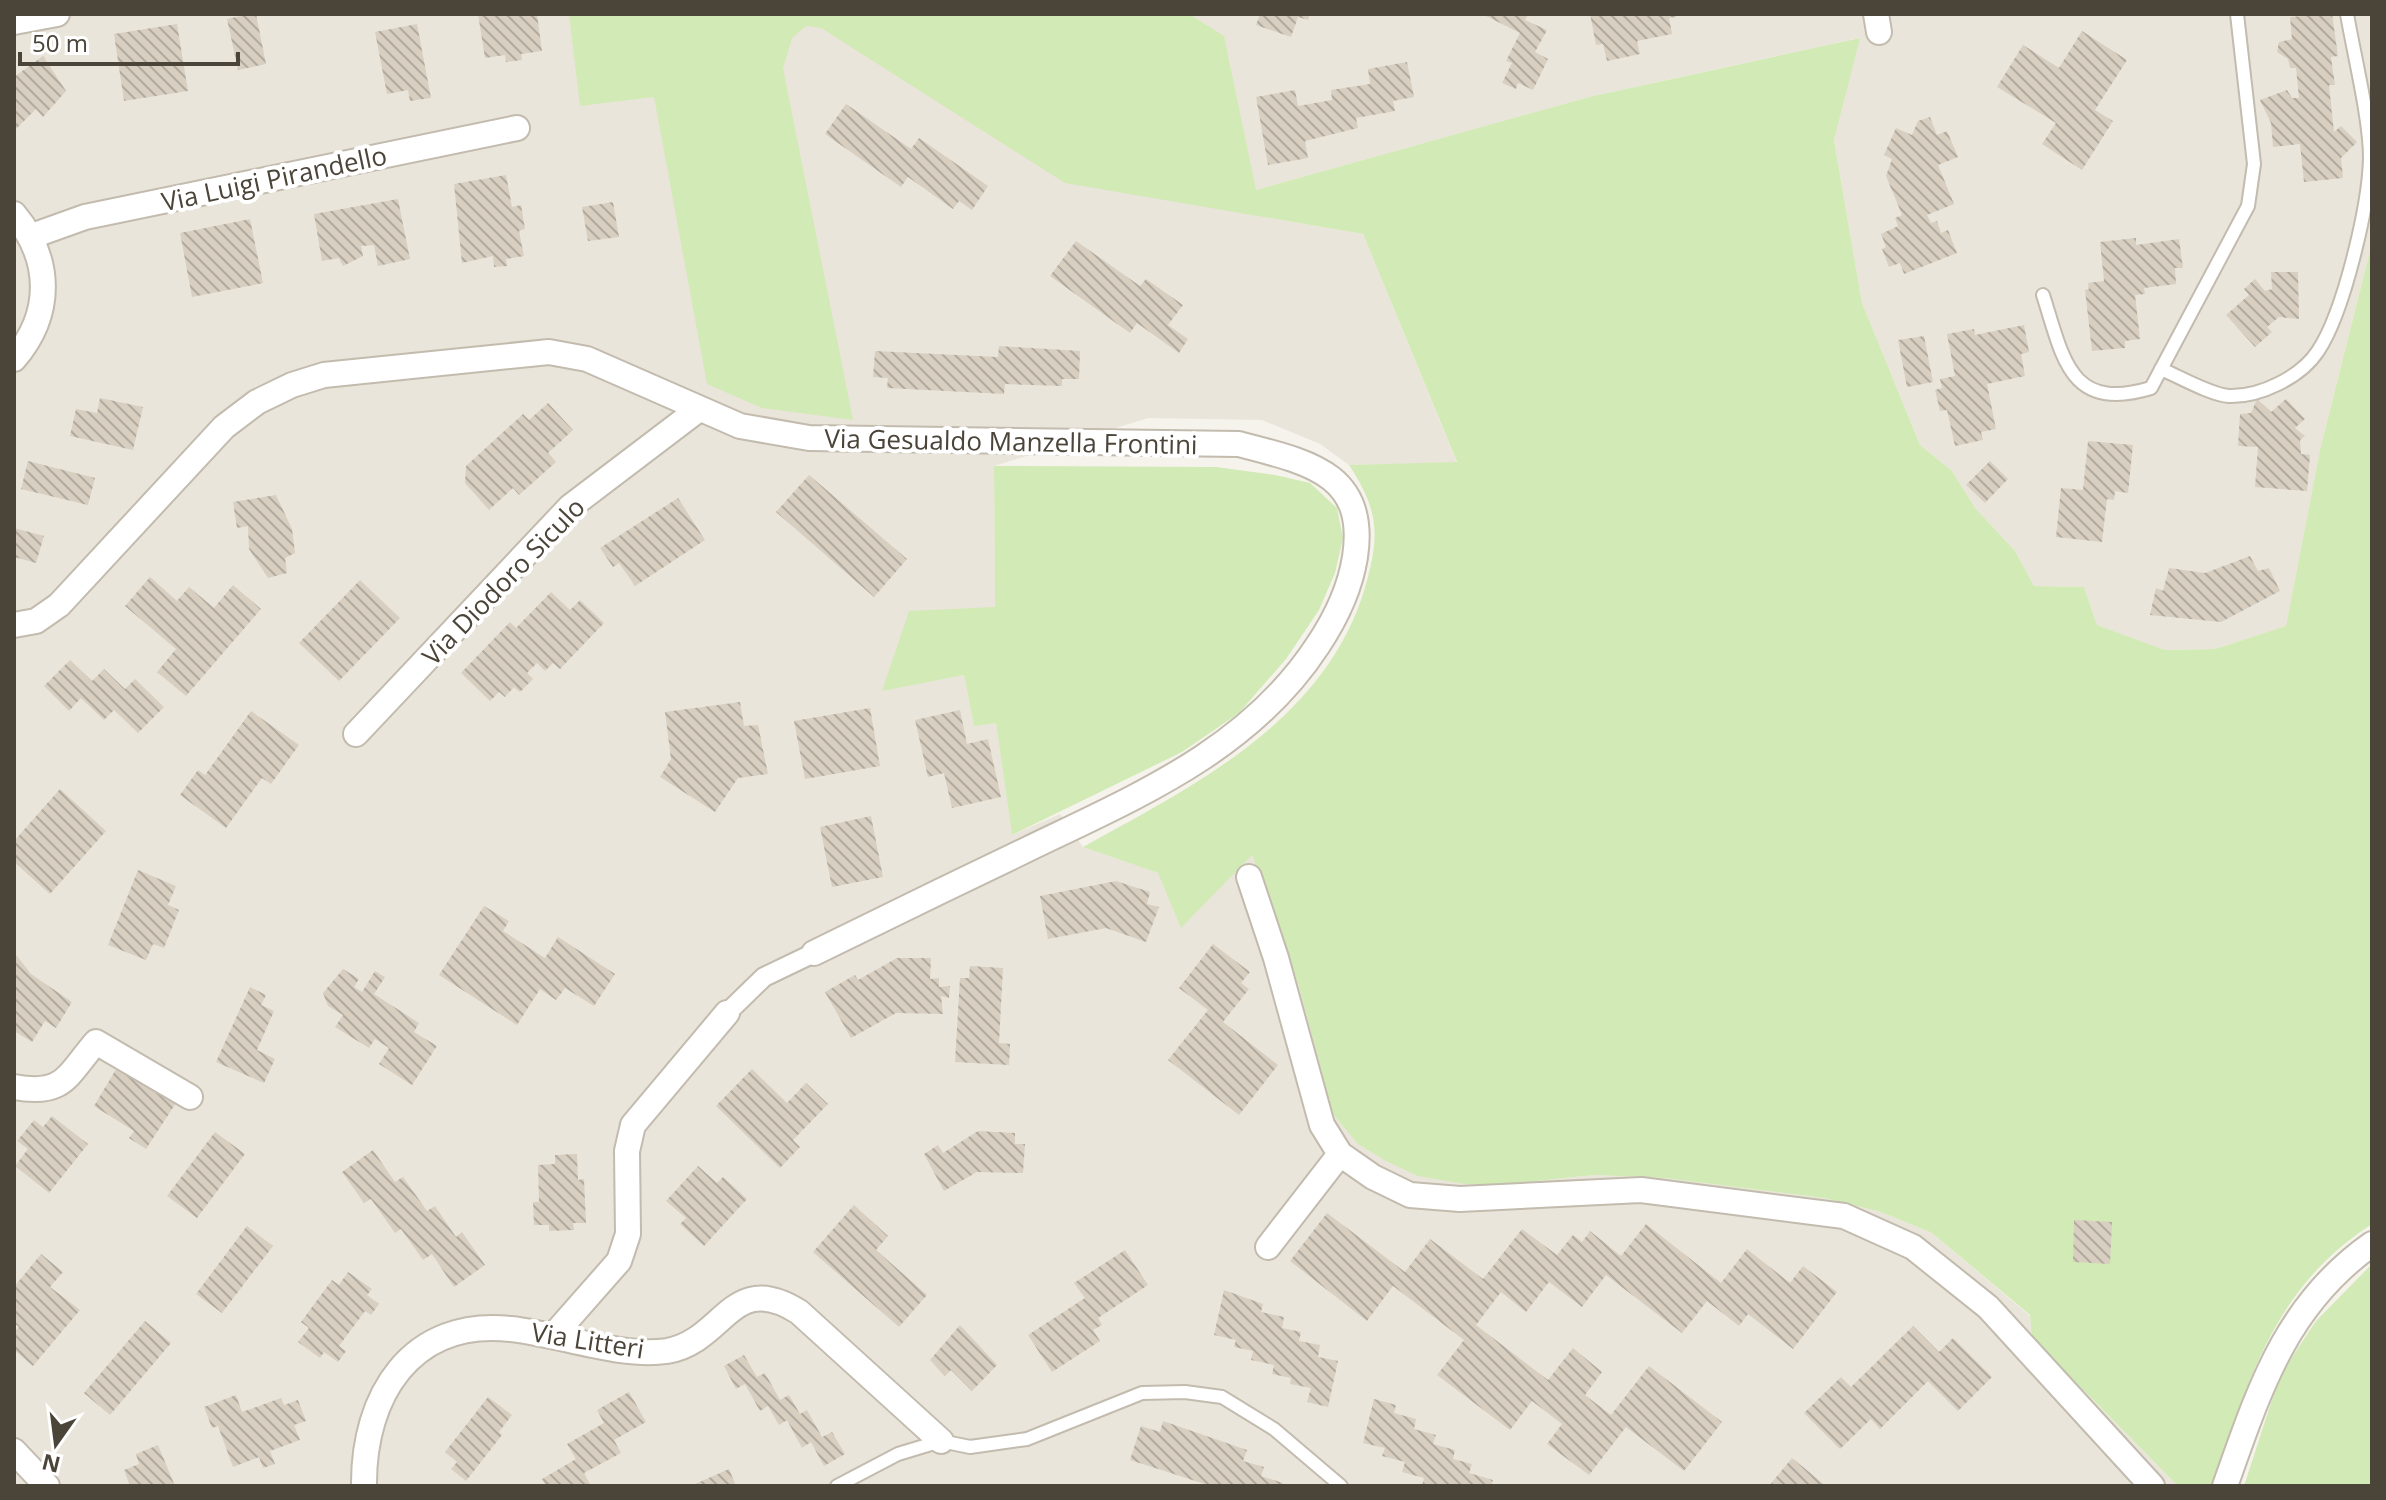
<svg xmlns="http://www.w3.org/2000/svg" width="2386" height="1500" font-family="'Open Sans',sans-serif">
	<style>
		.residential { fill: #eae5da }
		.grass { fill: #d2eab5 }
		.building { fill: url(#building-back-hatch) }
		.lines { fill: none; stroke-linecap: round; stroke-linejoin: round }
		.service-casing { stroke: #c2bbae; stroke-width: 16 }
		.pedestrian-casing { stroke: #c2bbae; stroke-width: 22 }
		.minor-casing { stroke: #c2bbae; stroke-width: 28 }
		.service { stroke: #fff; stroke-width: 12 }
		.pedestrian { stroke: #fff; stroke-width: 18 }
		.minor { stroke: #fff; stroke-width: 24 }
		.labels { text-anchor: middle; dominant-baseline: central; stroke-width: 8; stroke-linejoin: round; paint-order: stroke }
		.street-label { font-size: 26px; fill: #4b4439; stroke: #fff }
	</style>
	<defs>
		<pattern id="building-back-hatch" width="6" height="6" patternUnits="userSpaceOnUse" patternTransform="scale(2)"><rect width="6" height="6" fill="#d8cfc1"/><path d="M-1 5l2 2M0 0l6 6M5-1l2 2" fill="none" stroke="#b1aa9e"/></pattern>
	</defs>
	<rect width="100%" height="100%" fill="#f6f3ec"/>
	<path class="residential" d="M14 14H2370L2372 243 2320 450 2286 626 2215 649 2165 650 2097 625 2084 587 2034 586 2015 551 1975 508 1952 471 1920 445 1862 303 1834 139 1859 38 1589 97 1256 190 1258 216 1363 234 1457 463 1349 465 1320 444 1262 420 1148 418 994 466 995 608 883 690 964 675 974 725 996 722 1012 835 1060 814 1083 847 1158 873 1252 855 1298 983 1333 1114 1465 1184 1496 1185 1594 1175 1664 1178 1824 1198 1881 1212 1932 1233 2030 1316 2032 1339 2178 1486H14Z"/>
	<g class="grass">
		<path d="M569 14H1189L1224 36 1256 190 1589 97 1860 38 1834 140 1862 303 1920 445 1952 471 1975 508 2015 551 2034 586 2084 587 2097 625 2165 650 2215 649 2286 626 2320 450 2372 243V1224C2274 1287 2249 1379 2213 1483L2209 1486 2176 1484 2032 1338 2030 1315 1932 1233 1881 1212 1824 1198 1664 1178 1594 1175 1496 1185 1465 1184 1418 1176 1386 1161 1358 1144 1333 1114 1298 983 1252 855 1181 928 1158 873 1083 847C1195 785 1323 722 1364 591 1380 537 1380 512 1349 465L1457 462 1363 234 1065 183 821 28 806 26 792 38 783 68 853 420 762 408 707 384 654 97 580 106Z"/>
		<path d="M994 466 1216 467 1275 475 1310 483 1337 508 1343 538 1335 573 1319 610 1286 659 1239 713 1182 752 1012 835 996 723 974 726 964 675 882 691 909 611 995 607Z"/>
		<path d="M2372 1264V1486H2244L2280 1375 2316 1321Z"/>
	</g>
	<g class="building">
		<path d="M251 14H256L266 64 238 70 227 19Z"/>
		<path d="M478 14H537L542 51 521 54 522 60 506 62 505 55 485 58Z"/>
		<path d="M1260 14H1310L1308 20 1298 17 1291 37 1256 25Z"/>
		<path d="M1482 14H1528L1525 20 1547 30 1535 52 1548 59 1533 90 1518 83 1516 89 1502 83 1512 63 1506 61 1520 33Z"/>
		<path d="M1590 14H1676V17L1669 18 1672 34 1637 41 1640 54 1607 61 1603 44 1596 45Z"/>
		<path d="M2332 14 2338 56 2331 57 2335 85H2329L2334 132 2341 126 2357 142 2341 158 2343 178 2304 182 2300 144 2273 147 2271 123 2260 100 2287 90 2292 98H2299L2296 68H2290L2288 59 2277 52 2279 42 2292 39 2290 17Z"/>
		<path d="M177 24 188 91 124 101 114 34Z"/>
		<path d="M417 24 431 98 410 101 408 90 387 94 375 32Z"/>
		<path d="M2082 31 2127 60 2095 110 2113 121 2082 170 2042 144 2056 123 1997 87 2023 45 2059 68Z"/>
		<path d="M43 56 66 91 43 117 36 109 14 131V77Z"/>
		<path d="M1407 62 1414 97 1393 101 1395 111 1356 118 1358 128 1305 141 1308 158 1268 165 1256 97 1295 90 1298 106 1332 100 1331 90 1370 84 1368 69Z"/>
		<path d="M846 104 911 149 919 138 988 186 972 210 959 201 953 209 908 177 901 187 825 134Z"/>
		<path d="M1930 117 1937 135 1947 131 1958 157 1938 165 1954 204 1927 215 1931 223 1937 221 1941 233 1948 230 1957 253 1904 274 1900 263 1889 267 1882 249 1886 247 1881 234 1898 226 1895 218 1902 215 1886 176 1892 159 1884 155 1896 128 1912 135 1918 121Z"/>
		<path d="M506 175 512 207 521 205 525 229 519 231 524 256 506 259 507 266 494 267 493 256 462 263 454 184Z"/>
		<path d="M398 199 410 259 378 266 374 245 361 246 363 256 343 266 339 258 322 261 314 214Z"/>
		<path d="M613 202 619 237 588 241 582 207Z"/>
		<path d="M250 219 263 283 192 297 180 233Z"/>
		<path d="M2136 238V245L2179 239 2183 268H2175L2176 284 2144 288 2145 294 2135 295 2140 339 2125 341V348L2092 351 2085 290 2089 289 2088 283 2104 281 2100 242Z"/>
		<path d="M1076 241 1140 286 1146 279 1183 305 1168 325 1188 339 1179 353 1137 323 1130 333 1050 276Z"/>
		<path d="M2271 272H2298L2299 319 2279 317 2267 327 2272 332 2255 347 2226 315 2249 295 2244 289 2255 279 2265 291 2272 289Z"/>
		<path d="M2024 325 2029 352 2021 354 2025 376 1987 384 1996 429 1981 432 1983 440 1955 446 1947 410 1940 411 1935 390 1942 388 1940 379 1955 376 1947 334 1974 329 1975 335Z"/>
		<path d="M1924 336 1933 382 1907 387 1898 340Z"/>
		<path d="M999 346 1080 351 1079 379H1062V386L1005 384 1004 394 887 388 888 378 873 377 875 351 998 357Z"/>
		<path d="M100 398 143 407 133 450 70 436 76 409 97 413Z"/>
		<path d="M2257 399 2271 412 2286 399 2305 419 2295 428 2305 436 2300 440 2301 454 2310 455 2307 491 2255 487 2258 447 2238 446 2240 414 2251 413Z"/>
		<path d="M548 403 573 430 548 453 556 462 519 495 513 488 489 510 465 483 466 466 523 414 529 420Z"/>
		<path d="M2088 441 2133 445 2128 493 2115 491 2114 500 2107 499 2102 542 2056 537 2061 488 2083 490Z"/>
		<path d="M28 461 95 478 88 505 21 489Z"/>
		<path d="M1990 461 2008 479 1985 503 1966 485Z"/>
		<path d="M809 475 907 559 874 597 776 512Z"/>
		<path d="M276 495 292 529 295 553 285 558 287 573 268 578 249 549 248 526 237 528 233 502Z"/>
		<path d="M678 498 705 540 635 586 619 563 613 567 600 548Z"/>
		<path d="M14 528 44 536 36 563 14 557Z"/>
		<path d="M2250 556 2258 571 2269 568 2280 591 2221 622 2150 615 2156 588 2163 591 2169 568 2205 573Z"/>
		<path d="M150 577 177 601 189 587 214 608 233 585 261 609 186 696 157 672 176 649 125 606Z"/>
		<path d="M360 580 400 618 339 681 299 643Z"/>
		<path d="M551 592 570 610 580 600 604 623 560 669 553 663 545 671 537 663 527 673 533 679 520 692 514 687 505 697 499 692 490 701 461 673 510 622 516 628Z"/>
		<path d="M70 660 92 681 104 669 125 689 135 679 164 707 138 733 114 710 104 720 81 698 69 711 44 686Z"/>
		<path d="M740 702 744 726 758 725 768 774 738 778 715 812 660 777 671 759 665 712Z"/>
		<path d="M870 708 880 766 805 779 794 721Z"/>
		<path d="M960 710 967 744 988 739 1001 797 952 808 944 773 928 777 915 720Z"/>
		<path d="M251 711 299 745 271 784 262 778 226 828 180 795 198 770 205 775Z"/>
		<path d="M60 789 106 831 50 894 14 862V841Z"/>
		<path d="M871 816 883 877 832 887 820 827Z"/>
		<path d="M138 870 176 886 168 905 179 910 164 948 153 944 146 960 108 945Z"/>
		<path d="M1116 881 1150 892 1147 904 1159 907 1146 942 1106 928 1048 939 1040 896Z"/>
		<path d="M484 906 509 921 503 931 545 958 558 937 615 974 594 1006 565 988 556 1000 540 989 517 1025 439 975Z"/>
		<path d="M1213 944 1250 972 1241 983 1249 989 1223 1022 1278 1065 1239 1115 1168 1060 1208 1010 1179 988Z"/>
		<path d="M14 952 31 974 72 1002 56 1028 45 1021 32 1042 14 1031Z"/>
		<path d="M897 958H931L930 979 939 978V987L950 986 949 998 941 996 943 1014 896 1013 851 1038 825 992 855 975 858 980Z"/>
		<path d="M970 966 1003 968 999 1043 1010 1044 1009 1065 955 1062 960 978H969Z"/>
		<path d="M343 969 359 979 354 987 362 992 375 971 385 977 374 994 419 1023 414 1032 437 1046 412 1085 379 1064 389 1048 375 1039 369 1048 335 1027 343 1015 328 1006 323 993Z"/>
		<path d="M250 987 266 995 261 1005 274 1011 257 1050 275 1059 264 1083 216 1062Z"/>
		<path d="M118 1066 176 1103 146 1149 129 1138 134 1131 94 1106Z"/>
		<path d="M752 1069 787 1103 806 1083 828 1104 793 1140 800 1147 780 1168 716 1106Z"/>
		<path d="M52 1116 88 1144 49 1193 15 1166 28 1149 17 1141 34 1120 43 1127Z"/>
		<path d="M978 1131 1015 1133V1144H1025L1023 1173 977 1172 944 1191 924 1154 938 1145 943 1153Z"/>
		<path d="M215 1132 245 1154 197 1218 167 1196Z"/>
		<path d="M373 1150 395 1182 403 1177 427 1211 435 1206 456 1237 462 1232 485 1265 454 1287 432 1254 423 1260 401 1229 395 1233 371 1199 364 1203 342 1172Z"/>
		<path d="M577 1154 578 1180 584 1179 586 1223H573L574 1230 549 1231V1225H534L533 1202H539L538 1165 555 1164V1155Z"/>
		<path d="M698 1166 717 1183 723 1177 747 1199 704 1246 680 1224 686 1218 666 1201Z"/>
		<path d="M854 1205 888 1236 876 1250 927 1295 899 1327 813 1252Z"/>
		<path d="M1327 1213 1405 1272 1430 1239 1483 1279 1522 1229 1557 1255 1573 1235 1582 1242 1590 1231 1621 1256 1646 1224 1721 1283 1747 1249 1790 1283 1803 1266 1837 1292 1793 1349 1748 1314 1739 1326 1707 1301 1682 1333 1606 1275 1582 1307 1549 1282 1526 1312 1501 1292 1476 1325 1548 1380 1573 1348 1602 1372 1585 1395 1611 1415 1649 1366 1722 1422 1684 1471 1626 1427 1589 1475 1547 1444 1562 1424 1532 1401 1510 1430 1437 1375 1464 1340 1393 1286 1367 1321 1290 1261Z"/>
		<path d="M2074 1220 2112 1222 2110 1264 2073 1262Z"/>
		<path d="M247 1226 273 1246 222 1313 196 1294Z"/>
		<path d="M1125 1250 1148 1285 1098 1318 1102 1325 1093 1330 1100 1341 1052 1372 1028 1335 1085 1298 1074 1283Z"/>
		<path d="M41 1254 63 1272 50 1287 80 1310 33 1366 14 1350V1332L19 1327 14 1323V1287Z"/>
		<path d="M348 1272 372 1289 367 1295 379 1304 371 1315 365 1311 339 1346 346 1351 338 1362 324 1352 320 1358 298 1342 309 1328 301 1322 332 1280 339 1285Z"/>
		<path d="M1224 1290 1263 1304 1261 1312 1284 1317 1282 1328 1301 1332 1299 1341 1320 1345 1318 1357 1338 1361 1328 1407 1307 1402 1311 1388 1290 1384 1291 1378 1272 1374 1274 1365 1251 1360 1253 1351 1234 1347 1236 1340 1214 1335Z"/>
		<path d="M145 1321 171 1343 110 1415 84 1393Z"/>
		<path d="M960 1325 997 1365 972 1391 951 1370 945 1376 930 1360Z"/>
		<path d="M1913 1326 1939 1352 1953 1338 1992 1377 1958 1411 1928 1381 1880 1429 1871 1419 1840 1449 1804 1413 1841 1377 1851 1387Z"/>
		<path d="M744 1355 757 1377 765 1373 780 1400 789 1395 800 1414 807 1410 822 1437 832 1432 845 1454 824 1466 811 1442 802 1448 787 1420 779 1425 768 1406 760 1411 745 1384 736 1389 724 1366Z"/>
		<path d="M629 1392 646 1422 614 1440 621 1453 584 1473 591 1486H546L542 1479 576 1459 567 1444 604 1423 597 1410Z"/>
		<path d="M236 1395 242 1412 281 1398 284 1405 298 1400 306 1421 294 1425 300 1440 270 1451 275 1464 263 1468 259 1457 233 1467 218 1426 212 1428 204 1407Z"/>
		<path d="M488 1397 512 1415 499 1432 502 1435 466 1481 451 1469 457 1462 445 1452Z"/>
		<path d="M1374 1399 1396 1405 1394 1413 1416 1419 1414 1429 1436 1435 1433 1444 1455 1450 1453 1459 1472 1464 1469 1473 1493 1480 1491 1486H1422L1424 1478 1402 1472 1405 1462 1382 1456 1385 1448 1363 1443Z"/>
		<path d="M1163 1421 1247 1450 1243 1461 1264 1467 1261 1476 1283 1483 1282 1486H1211L1130 1460 1141 1426 1160 1432Z"/>
		<path d="M158 1445 175 1486H130L124 1470 139 1464 136 1454Z"/>
		<path d="M1792 1458 1826 1486H1769Z"/>
		<path d="M729 1469 736 1486H696L695 1484Z"/>
	</g>
	<g class="lines">
		<g class="service-casing">
			<g id="service">
				<path d="M2043 295C2063 357 2069 413 2151 388L2248 206 2254 164 2237 14"/>
				<path d="M2161 369C2178 376 2211 395 2229 396 2260 397 2301 377 2318 351 2344 312 2369 205 2370 158 2370 119 2354 55 2347 14"/>
				<path d="M837 1486 898 1454 941 1441 970 1447 1027 1439 1142 1393 1185 1392 1222 1397 1274 1429 1341 1486"/>
			</g>
		</g>
		<g class="pedestrian-casing">
			<path id="pedestrian" d="M727 1013 764 977 814 953"/>
		</g>
		<g class="minor-casing">
			<g id="minor">
				<path d="M1876 14 1879 32"/>
				<path d="M14 22 57 14"/>
				<path d="M14 214C52 259 53 314 14 359"/>
				<path d="M32 236 85 217 517 128"/>
				<path d="M14 625 36 621 59 605 224 427 257 402 292 385 324 375 549 352 587 359 740 426 809 438 1239 444C1306 462 1368 472 1355 557 1350 589 1336 618 1318 645 1249 751 1135 797 1026 850 955 884 885 918 814 953"/>
				<path d="M356 734 570 507 699 409"/>
				<path d="M1249 877 1276 958 1322 1125 1340 1154 1373 1177 1410 1195 1460 1199 1641 1190 1844 1216 1913 1247 1988 1307 2152 1486"/>
				<path d="M14 1087C64 1096 66 1077 96 1042L190 1097"/>
				<path d="M1268 1247 1340 1154"/>
				<path d="M553 1336 619 1261 628 1234 627 1151 633 1125 727 1013"/>
				<path d="M14 1451 47 1486"/>
				<path d="M364 1486C363 1396 411 1318 511 1329 559 1334 620 1358 667 1351 725 1341 731 1269 799 1312L941 1441"/>
				<path d="M2225 1486C2259 1391 2285 1305 2372 1244"/>
			</g>
		</g>
		<use href="#service" class="service"/>
		<use href="#pedestrian" class="pedestrian"/>
		<use href="#minor" class="minor"/>
	</g>
	<g class="labels">
		<g class="street-label">
			<text transform="translate(274 178) rotate(-12)">Via Luigi Pirandello</text>
			<text transform="translate(1011 441) rotate(1)">Via Gesualdo Manzella Frontini</text>
			<text transform="translate(503 581) rotate(-46)">Via Diodoro Siculo</text>
			<text transform="translate(588 1340) rotate(9)">Via Litteri</text>
		</g>
	</g>
	<rect width="2386" height="1500" fill="none" stroke="#4b4439" stroke-width="32"/>
	<g transform="translate(56 1444) rotate(194)" stroke="#ffffff" stroke-width="6" paint-order="stroke">
	<path d="M0-6L14 30L0 20L-14 30Z" fill="#4b4439"/>
	<text y="-12" font-size="22" font-weight="bold" text-anchor="middle" fill="#4b4439">N</text>
	</g>
	<path d="M20 52v12h218v-12" fill="none" stroke="#4b4439" stroke-width="4"/>
	<text x="32" y="52" font-size="24" fill="#4b4439" stroke="#ffffff" stroke-width="6" paint-order="stroke">50 m</text>
</svg>
